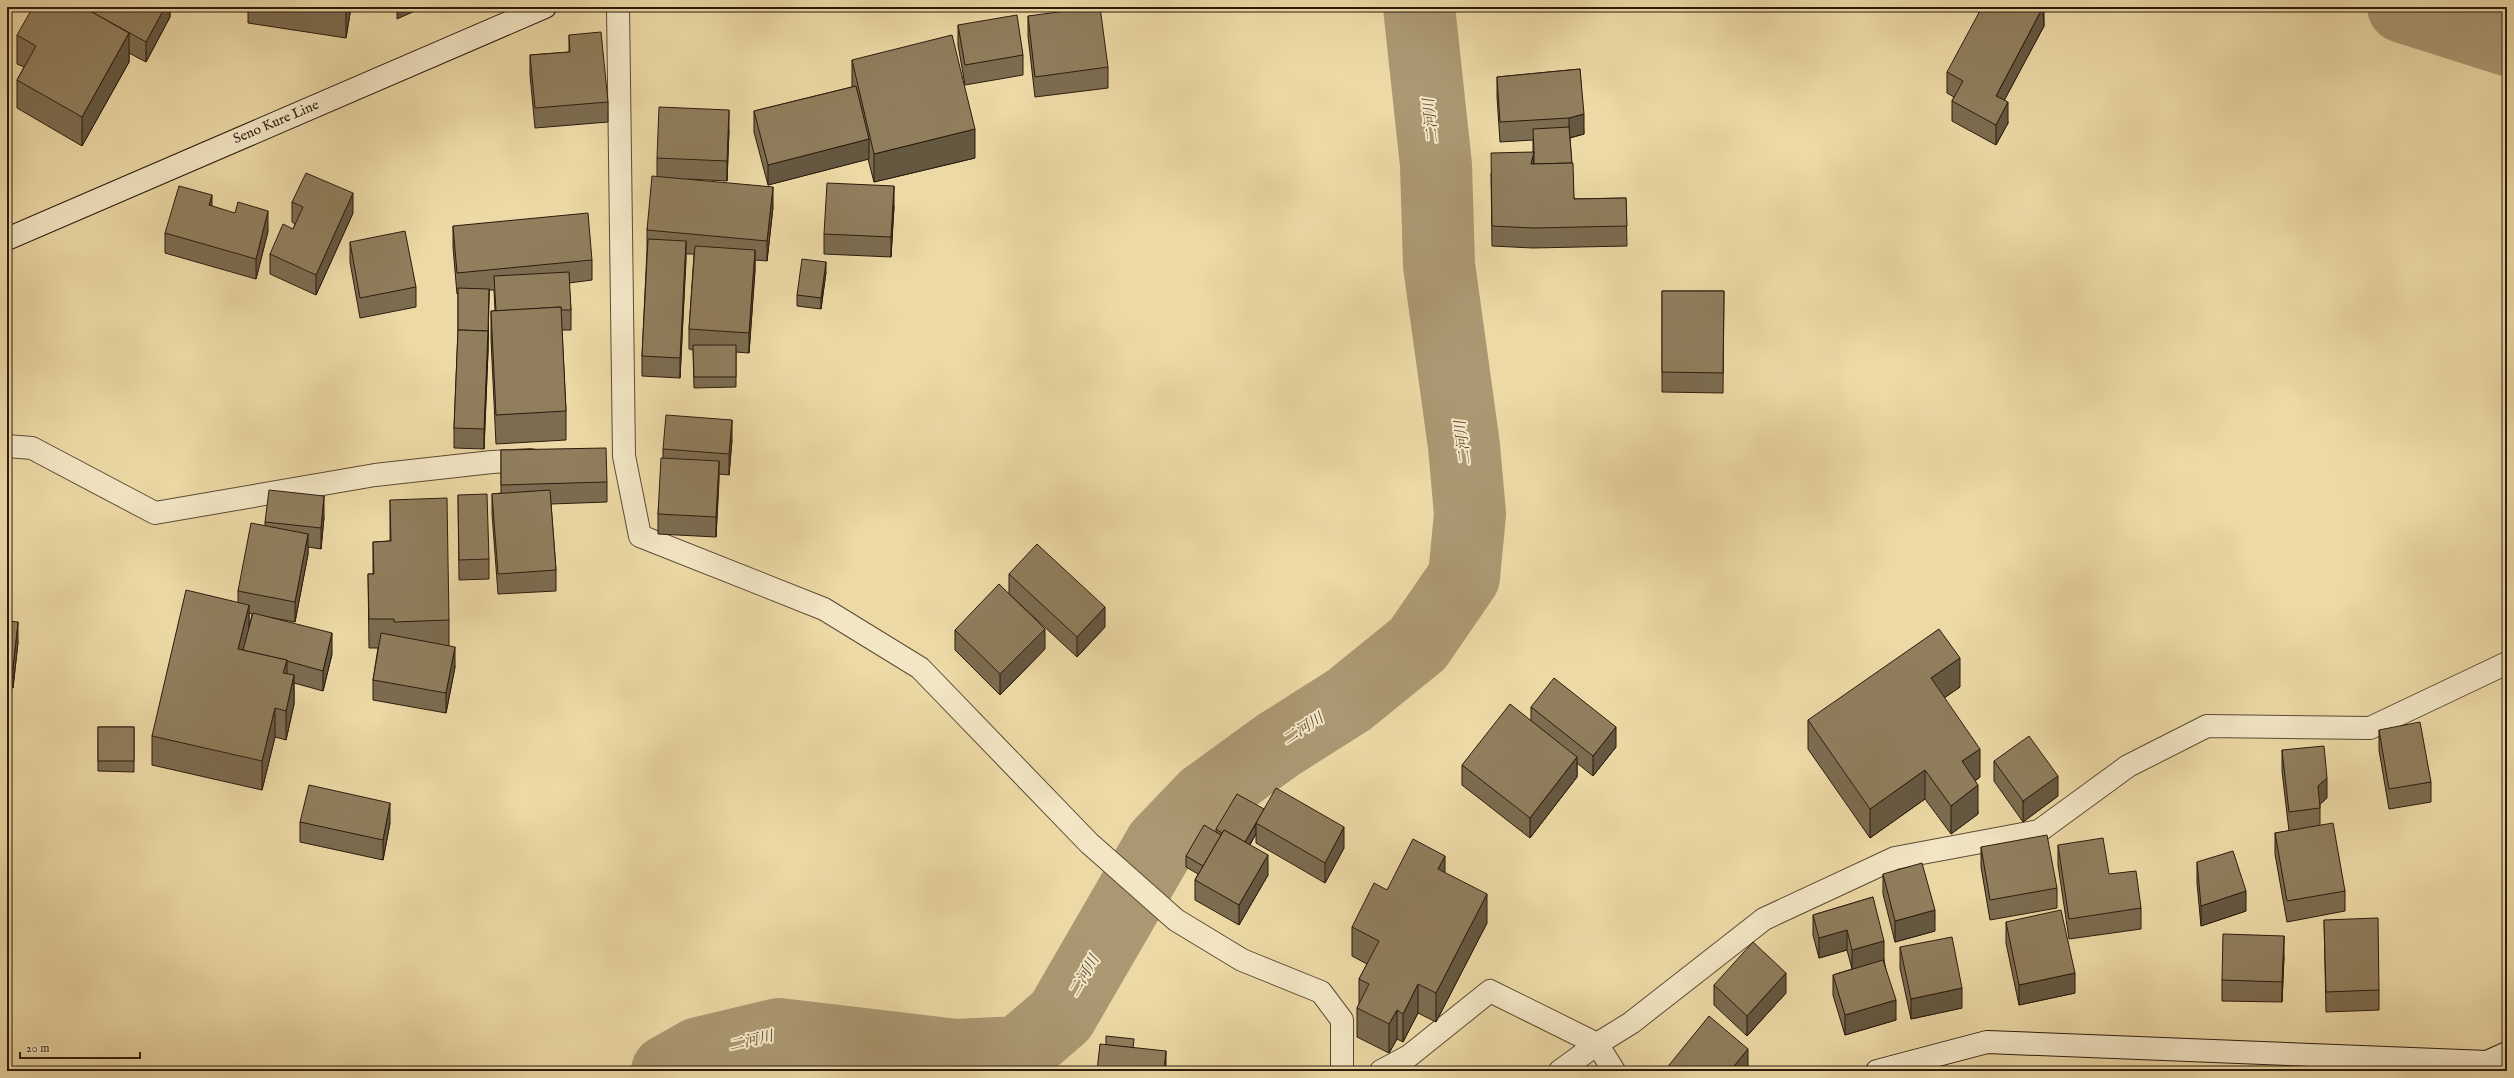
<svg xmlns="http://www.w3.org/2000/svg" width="2514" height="1078" font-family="'IM FELL English','Noto Serif JP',serif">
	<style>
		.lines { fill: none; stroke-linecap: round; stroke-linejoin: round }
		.river { stroke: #ab9872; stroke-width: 72 }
		.street-casing { stroke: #5c4a33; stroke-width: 24 }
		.secondary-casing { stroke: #2c1b0d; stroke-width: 24 }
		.street { stroke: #f3e6c5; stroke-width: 22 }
		.secondary { stroke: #f3e6c5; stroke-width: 22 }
		.wall { fill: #7c6c50; stroke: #2c1b0d; fill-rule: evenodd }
		.shaded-wall { fill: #655841; stroke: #2c1b0d }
		.building { fill: #907e5d; stroke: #2c1b0d }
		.labels { text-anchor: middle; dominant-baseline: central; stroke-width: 4; stroke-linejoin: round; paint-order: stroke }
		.street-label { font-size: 14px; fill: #2c1b0d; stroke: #f3e6c5 }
		.water-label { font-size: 15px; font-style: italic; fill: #5f4d35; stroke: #f3e6c5 }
	</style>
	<rect width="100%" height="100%" fill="#ecd9a6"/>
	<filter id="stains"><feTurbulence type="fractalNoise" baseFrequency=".005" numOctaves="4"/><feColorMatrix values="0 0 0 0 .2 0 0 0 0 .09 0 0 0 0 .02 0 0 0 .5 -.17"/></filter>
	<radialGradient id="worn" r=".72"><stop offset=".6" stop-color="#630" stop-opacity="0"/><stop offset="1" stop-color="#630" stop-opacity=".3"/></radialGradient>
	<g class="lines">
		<g class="river">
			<path d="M2403 7 2507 40"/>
			<path d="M667 1071 699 1053 779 1034 956 1055 1019 1052 1061 1016 1160 845 1205 798 1278 745 1349 700 1418 644 1464 577 1470 514 1464 446 1439 265 1436 165 1419 7"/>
		</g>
		<g class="street-casing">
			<g id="street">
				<path d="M618 7 624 456 640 536 824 609 920 668 1089 843 1176 920 1242 960 1321 992 1342 1020V1071"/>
				<path d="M7 446 32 448 155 513 375 475 492 462 531 460"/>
				<path d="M1381 1071 1409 1056 1490 991 1597 1044 1614 1071"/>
				<path d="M1560 1071 1597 1044 1631 1023 1764 919 1895 858 2039 831 2128 766 2207 726 2370 728 2507 663"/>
			</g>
		</g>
		<g class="secondary-casing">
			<g id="secondary">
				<path d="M7 239 545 7"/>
				<path d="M1877 1071 1987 1042 2487 1062 2507 1053"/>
			</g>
		</g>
		<use href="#street" class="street"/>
		<use href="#secondary" class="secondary"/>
	</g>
	<g class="wall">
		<path d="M170 7V17L146 62 129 53V62L82 146 17 108V80L24 67 17 64V35Z"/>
		<path d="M248 7H351L346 38 248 23Z"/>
		<path d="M2044 7V26L2004 100 2008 123 1996 145 1952 121V101L1954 97 1947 93V72Z"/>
		<path d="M1028 16 1108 67V88L1035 97 1028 36Z"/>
		<path d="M958 25 1023 55V75L965 85 958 45Z"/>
		<path d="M569 35 608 102V122L535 128 530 75V55L569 52Z"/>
		<path d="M852 60 975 158 874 182 868 159 768 185 754 132V111L852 87Z"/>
		<path d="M1580 69 1584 134 1570 138 1574 199 1626 198 1627 246 1533 248 1492 246 1491 173 1533 152V140L1500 142 1497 97V77Z"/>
		<path d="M729 130 727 181 689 179 773 207 767 261 755 260V270L749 353 736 352V387L694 388 693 350 689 349V329L694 254H686L680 378 642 376V356L647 250V230L657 177V158Z"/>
		<path d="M292 202 353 213 316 295 270 274V254L293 229 295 224 292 222Z"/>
		<path d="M212 206 268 231 256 279 165 253V233Z"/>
		<path d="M894 206 891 257 824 254V234Z"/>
		<path d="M453 226 592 260V280L569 283 571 310V330H562L566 411V440L496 444 491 340V311H495L494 290H489L488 351 484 449 454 448V428L458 330V293L457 294 453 247Z"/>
		<path d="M350 242 416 287V307L360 318 350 262Z"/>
		<path d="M826 272 821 309 797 306V295Z"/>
		<path d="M1662 291H1724L1723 393 1662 392Z"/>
		<path d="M732 440 729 475 719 474 716 537 658 534V514L663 458V449Z"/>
		<path d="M501 450 607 482V502L551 504 556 570V591L498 594 492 514V494L501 493Z"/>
		<path d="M458 495 489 559V579L459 580Z"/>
		<path d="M390 500 449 620V646L455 667 446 713 373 700V680L378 648H369L368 574H373V542L390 541Z"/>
		<path d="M324 517 321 549 308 547V554L295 622 268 617 332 654 323 691 294 683V704L286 740 275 737 262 790 152 765V736L238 602V591L265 525V522ZM249 613 252 614 249 628Z"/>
		<path d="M1009 574 1105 627 1077 657 1009 594Z"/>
		<path d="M7 621 18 642 13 688H7Z"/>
		<path d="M955 630 1045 649 1000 695 955 650Z"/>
		<path d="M1960 687 1944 698 1980 777 1975 781 1978 814 1951 834 1925 799 1870 838 1808 749V720Z"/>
		<path d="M1531 707 1616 747 1593 776 1577 763V777L1530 838 1462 785V765L1531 721Z"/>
		<path d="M98 727H134V772L98 771Z"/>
		<path d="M2379 730 2431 782V802L2389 809 2379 750Z"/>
		<path d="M2282 750 2327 798 2320 804V826L2345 891V911L2287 922 2275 854V833L2289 831 2282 771Z"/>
		<path d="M1994 761 2058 796 2023 822 1994 781Z"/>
		<path d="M1264 809 1344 848 1325 883 1256 843V834L1250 845 1268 875 1239 925 1195 900V880L1198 874 1186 867V856L1216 833V829Z"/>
		<path d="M300 822 390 823 383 860 300 842Z"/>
		<path d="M2058 845 2109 874 2141 908V929L2069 939 2058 865Z"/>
		<path d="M1981 847 2057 888V908L1990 920 1981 867Z"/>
		<path d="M2197 862 2246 911 2201 926 2197 883Z"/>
		<path d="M1445 873 1487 923 1436 1022 1418 1013 1403 1042 1397 1039 1389 1053 1357 1037V1008L1359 1004V979L1367 964 1352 956V927L1387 890Z"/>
		<path d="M1883 874 1935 931 1895 942 1883 894Z"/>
		<path d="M1873 897 1884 960 1896 1020 1845 1035 1833 995V975L1852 969 1847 950 1819 958 1813 935V915Z"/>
		<path d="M2324 920 2379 990V1010L2326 1012Z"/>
		<path d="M2006 922 2075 993 2019 1005 2006 943Z"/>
		<path d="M1900 947 1962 1008 1911 1019 1900 968Z"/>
		<path d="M2284 956 2282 1002 2222 1001V980Z"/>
		<path d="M1714 985 1786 993 1747 1036 1714 1005Z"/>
	</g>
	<g class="shaded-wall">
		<path d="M165 7H170V17L146 62V42Z"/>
		<path d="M346 7H351L346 38Z"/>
		<path d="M397 7H424L397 19Z"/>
		<path d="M2043 7 2044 26 1996 116V96Z"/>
		<path d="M129 33V62L82 146V117Z"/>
		<path d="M2008 102V123L1996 145V125Z"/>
		<path d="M729 110V130L727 181V161Z"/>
		<path d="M1584 114V134L1569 138V118Z"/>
		<path d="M975 129V158L874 182V154Z"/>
		<path d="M869 139V159L768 185V165Z"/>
		<path d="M1534 152V174L1531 164Z"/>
		<path d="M894 186V206L891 257V237Z"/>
		<path d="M773 187V207L767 261V241Z"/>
		<path d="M353 193V213L316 295V275Z"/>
		<path d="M212 195V216L209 205Z"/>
		<path d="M268 211V231L256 279V259Z"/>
		<path d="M686 241V261L680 378V358Z"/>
		<path d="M755 250V270L749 353V333Z"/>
		<path d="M826 262V272L821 309V298Z"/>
		<path d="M489 289 488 351 484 449V429Z"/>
		<path d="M732 420V440L729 475V454Z"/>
		<path d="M719 461V481L716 537V517Z"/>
		<path d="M324 496V517L321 549V528Z"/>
		<path d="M308 534V554L295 622V602Z"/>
		<path d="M249 605V634L243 658 238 649Z"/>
		<path d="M1105 607V627L1077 657V637Z"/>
		<path d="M18 622V642L13 688V668Z"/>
		<path d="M1045 629V649L1000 695V674Z"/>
		<path d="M332 633V654L323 691V671Z"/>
		<path d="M455 647V667L446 713V693Z"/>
		<path d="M1960 658V687L1931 707V678Z"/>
		<path d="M287 660V689L283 673Z"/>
		<path d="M294 675V704L286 740V711Z"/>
		<path d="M275 708V737L262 790V761Z"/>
		<path d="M1616 727V747L1593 776V756Z"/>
		<path d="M1980 749V777L1962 790V761Z"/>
		<path d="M1577 757V777L1530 838V818Z"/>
		<path d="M1925 770V799L1870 838V809Z"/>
		<path d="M2058 776V796L2023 822V801Z"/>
		<path d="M2327 778V798L2318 806V786Z"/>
		<path d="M1978 785V814L1951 834V806Z"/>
		<path d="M390 803V823L383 860V840Z"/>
		<path d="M1256 824V834L1243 855V845Z"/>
		<path d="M1344 827V848L1325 883V863Z"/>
		<path d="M1268 855V875L1239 925V905Z"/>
		<path d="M1445 856V885L1438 869Z"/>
		<path d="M2246 891V911L2201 926V906Z"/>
		<path d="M1487 894V923L1436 1022V993Z"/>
		<path d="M1935 910V931L1895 942V921Z"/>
		<path d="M1847 930V950L1819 958V938Z"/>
		<path d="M2284 936V956L2282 1002V982Z"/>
		<path d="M1884 941V961L1852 970V950Z"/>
		<path d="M1786 973V993L1747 1036V1016Z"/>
		<path d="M2075 973V993L2019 1005V985Z"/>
		<path d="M1418 984V1013L1403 1042V1014Z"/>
		<path d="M1962 988V1008L1911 1019V999Z"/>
		<path d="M1896 1000V1020L1845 1035V1015Z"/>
		<path d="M1397 1010V1039L1389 1053V1024Z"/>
		<path d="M1748 1049V1069L1746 1071H1730Z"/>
		<path d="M1166 1051V1071H1164Z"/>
	</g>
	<g class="building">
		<path d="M33 7H83L129 33 82 117 17 80 36 46 17 35Z"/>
		<path d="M83 7H165L146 42Z"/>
		<path d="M332 7H346V9Z"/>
		<path d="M1096 7H1100L1108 67 1035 77 1028 16Z"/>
		<path d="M1982 7H2043L1996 96 2008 102 1996 125 1952 101 1963 81 1947 72Z"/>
		<path d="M1017 15 1023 55 965 65 958 25Z"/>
		<path d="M601 32 608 102 535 108 530 55 570 52 569 35Z"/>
		<path d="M952 35 975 129 874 154 852 60Z"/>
		<path d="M1580 69 1584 114 1569 118 1500 122 1497 77Z"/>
		<path d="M856 86 869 139 768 165 754 111Z"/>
		<path d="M659 107 729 110 727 161 657 158Z"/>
		<path d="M1569 127 1572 163 1534 164V152L1533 129Z"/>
		<path d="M1534 152 1531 164 1573 163 1574 199 1626 198 1627 226 1533 228 1492 226 1491 153Z"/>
		<path d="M306 173 353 193 316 275 270 254 283 224 293 229 303 207 292 202Z"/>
		<path d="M652 176 773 187 767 241 647 230Z"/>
		<path d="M827 183 894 186 891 237 824 234Z"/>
		<path d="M179 186 212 195 209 205 235 213 238 202 268 211 256 259 165 233Z"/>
		<path d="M588 213 592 260 457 273 453 226Z"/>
		<path d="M405 231 416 287 360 298 350 242Z"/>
		<path d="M648 239 686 241 680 358 642 356Z"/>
		<path d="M695 246 755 250 749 333 689 329Z"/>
		<path d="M802 259 826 262 821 298 797 295Z"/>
		<path d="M569 272 571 310H561V307L496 311 494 276Z"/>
		<path d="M458 288 489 289 488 331 458 330Z"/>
		<path d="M1662 291H1724L1723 373 1662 372Z"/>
		<path d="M561 307 566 411 496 415 491 311Z"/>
		<path d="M458 330 488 331 484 429 454 428Z"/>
		<path d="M693 345H736V377H694Z"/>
		<path d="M666 415 732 420 729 454 663 449Z"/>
		<path d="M606 448 607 482 501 485V450Z"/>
		<path d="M661 458 719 461 716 517 658 514Z"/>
		<path d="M269 490 324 496 321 528 265 522Z"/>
		<path d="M550 490 556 570 498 574 492 494Z"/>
		<path d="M487 494 489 559 459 560 458 495Z"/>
		<path d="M447 498 449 620 394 622V619H369L368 574H374L373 542 391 541 390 500Z"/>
		<path d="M251 523 308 534 295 602 238 591Z"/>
		<path d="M1037 544 1105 607 1077 637 1009 574Z"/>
		<path d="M999 584 1045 629 1000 674 955 630Z"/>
		<path d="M186 590 249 605 238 649 287 660 283 673 294 675 286 711 275 708 262 761 152 736Z"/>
		<path d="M253 613 332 633 323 671 287 661V660L243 650Z"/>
		<path d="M7 621 18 622 13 668 7 667Z"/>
		<path d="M1939 629 1960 658 1931 678 1980 749 1962 761 1978 785 1951 806 1925 770 1870 809 1808 720Z"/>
		<path d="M381 633 455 647 446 693 373 680Z"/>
		<path d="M1554 678 1616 727 1593 756 1531 707Z"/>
		<path d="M1510 704 1577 757 1530 818 1462 765Z"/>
		<path d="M2420 722 2431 782 2389 789 2379 730Z"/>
		<rect x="98" y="727" width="36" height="34"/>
		<path d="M2029 736 2058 776 2023 801 1994 761Z"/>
		<path d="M2324 746 2327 778 2318 786 2320 808 2289 812 2282 750Z"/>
		<path d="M309 785 390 803 383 840 300 822Z"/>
		<path d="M1276 788 1344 827 1325 863 1256 823Z"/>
		<path d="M1237 794 1264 809 1245 842 1224 830 1222 833 1216 829Z"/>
		<path d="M2333 823 2345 891 2287 901 2275 833Z"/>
		<path d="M1204 825 1221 835 1203 866 1186 856Z"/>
		<path d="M1224 830 1268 855 1239 905 1195 880Z"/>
		<path d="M2047 835 2057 888 1990 900 1981 847Z"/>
		<path d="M2103 838 2109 874 2136 871 2141 908 2069 919 2058 845Z"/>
		<path d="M1413 839 1445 856 1438 869 1487 894 1436 993 1418 984 1403 1014 1397 1010 1389 1024 1357 1008 1369 984 1359 979 1379 941 1352 927 1374 883 1387 890Z"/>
		<path d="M2233 851 2246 891 2201 906 2197 862Z"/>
		<path d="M1922 863 1935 910 1895 921 1883 874Z"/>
		<path d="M1873 897 1884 941 1852 950 1847 930 1819 938 1813 915Z"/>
		<path d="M2061 910 2075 973 2019 985 2006 922Z"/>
		<path d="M2378 918 2379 990 2326 992 2324 920Z"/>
		<path d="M2223 934 2284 936 2282 982 2222 980Z"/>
		<path d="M1952 937 1962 988 1911 999 1900 947Z"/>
		<path d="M1753 942 1786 973 1747 1016 1714 985Z"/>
		<path d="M1883 960 1896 1000 1845 1015 1833 975Z"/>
		<path d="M1709 1016 1748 1049 1730 1071H1666L1665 1070Z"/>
		<path d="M1106 1036 1134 1039 1133 1048 1106 1045Z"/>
		<path d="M1100 1044 1166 1051 1164 1071H1097Z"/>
	</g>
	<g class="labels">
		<g class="street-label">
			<text transform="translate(276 122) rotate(-23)">Seno Kure Line</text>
		</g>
		<g class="water-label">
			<text transform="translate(1431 121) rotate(-96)">二河川</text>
			<text transform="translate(1463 443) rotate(-97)">二河川</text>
			<text transform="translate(1303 729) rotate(-33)">二河川</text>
			<text transform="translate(1084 976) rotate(-60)">二河川</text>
			<text transform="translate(751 1041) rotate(-13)">二河川</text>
		</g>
	</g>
	<rect width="2514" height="1078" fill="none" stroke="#ecd9a6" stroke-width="24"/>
	<rect x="8" y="8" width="2498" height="1062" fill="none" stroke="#2c1b0d" stroke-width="2"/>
	<rect x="12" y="12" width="2490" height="1054" fill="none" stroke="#2c1b0d"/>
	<path d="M20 1052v6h120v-6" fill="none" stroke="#2c1b0d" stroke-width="2"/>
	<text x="26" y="1052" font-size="12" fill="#2c1b0d" stroke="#f3e6c5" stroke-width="3" paint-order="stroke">20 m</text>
	<rect width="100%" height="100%" filter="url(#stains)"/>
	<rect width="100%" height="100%" fill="url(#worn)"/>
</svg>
